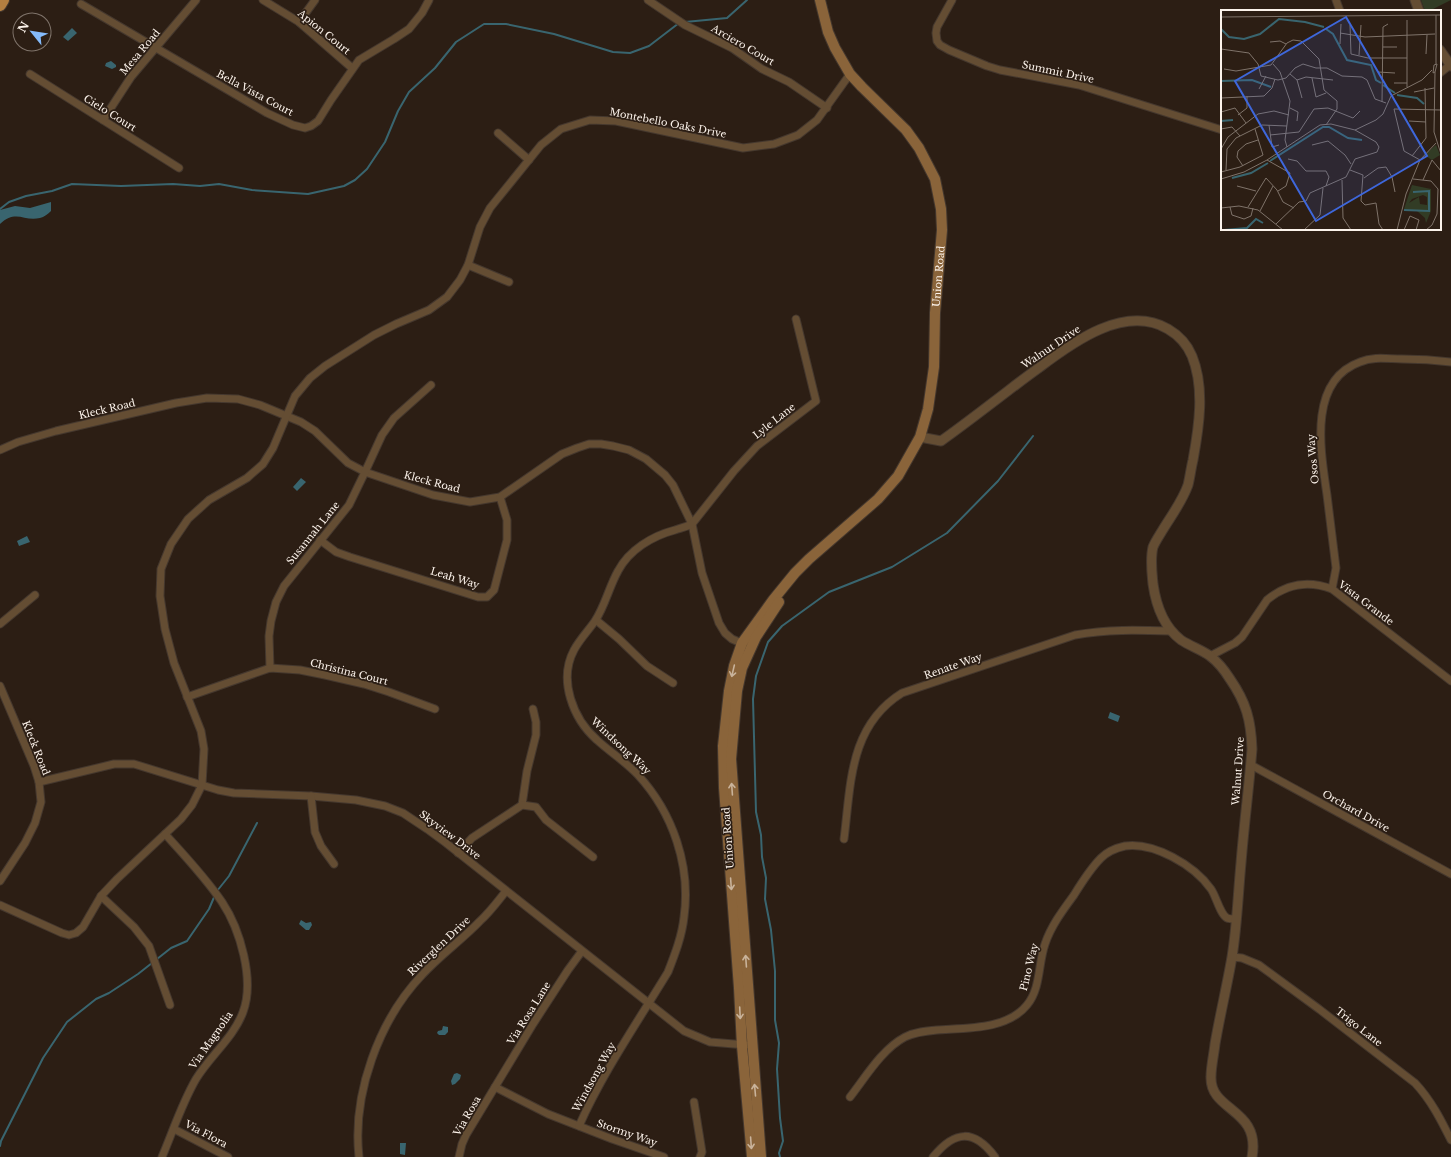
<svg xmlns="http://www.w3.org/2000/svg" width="1451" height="1157" font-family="'Libre Baskerville',serif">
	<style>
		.green { fill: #323c25 }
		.water { fill: #39656f }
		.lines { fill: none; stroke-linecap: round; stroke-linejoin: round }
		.stream { stroke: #39656f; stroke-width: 2 }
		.minor-casing { stroke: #45382e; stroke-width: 9 }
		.tertiary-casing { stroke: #45382e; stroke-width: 11 }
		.secondary-casing { stroke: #45382e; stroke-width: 12 }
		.trunk-casing { stroke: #45382e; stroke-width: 14 }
		.minor { stroke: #644d33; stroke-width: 7 }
		.tertiary { stroke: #644d33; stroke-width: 9 }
		.secondary { stroke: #8a643a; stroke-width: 10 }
		.trunk { stroke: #b37e40; stroke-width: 12 }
		.oneway { stroke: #c9b39b }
		.labels { text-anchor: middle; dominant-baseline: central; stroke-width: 3.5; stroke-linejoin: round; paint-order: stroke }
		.street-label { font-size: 10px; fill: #fcf3eb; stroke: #2c1e14 }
		.inset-river { fill: none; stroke: #39656f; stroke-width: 2 }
		.inset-road { fill: none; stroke: #7f736a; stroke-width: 1 }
		.view { fill: #3e67db; fill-opacity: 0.15; stroke: #3e67db; stroke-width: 2 }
		.inset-edge { fill: none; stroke: #fcf3eb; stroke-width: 2 }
	</style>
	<rect width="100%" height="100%" fill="#2c1e14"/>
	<path class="green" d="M1421 0H1451L1429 11H1425Z"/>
	<g class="water">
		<path d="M72 28 77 33 68 41 63 37Z"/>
		<path d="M111 61 116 65V67L112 69 105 66 106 63Z"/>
		<path d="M51 202V211C48 214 44 217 40 218 24 222 16 209 0 224V210L15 206 30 208Z"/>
		<path d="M301 478 306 482 297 491 293 487Z"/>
		<path d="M27 536 30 542 19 546 17 541Z"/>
		<path d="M1110 712 1120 716 1118 722 1108 718Z"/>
		<path d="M301 920 306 923 311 922 312 925 309 930H306L299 924Z"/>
		<path d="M443 1026 448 1027V1032L445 1035H439L437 1033 438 1031 442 1030Z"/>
		<path d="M457 1073 461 1075 460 1079 455 1084 452 1085 451 1081 454 1074Z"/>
		<path d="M400 1143H406L405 1155 400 1154Z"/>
	</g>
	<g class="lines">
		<g class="stream">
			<path d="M685 22 727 18 747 0"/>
			<path d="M0 209 9 202 26 196 52 191 72 184 121 186 173 184 200 186 219 184 252 190 308 194 344 186 355 180 367 169 385 142 398 111 409 92 435 68 456 42 484 24H506L554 34 613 52 630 53 649 46 679 23"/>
			<path d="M217 891 229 876 257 823"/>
			<path d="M0 1146 1 1141 43 1058 67 1022 96 999 109 993 138 974 171 948 187 941 209 909 215 895"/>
			<path d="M780 1157 779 1153 783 1141 780 1118 777 1069 779 1043 775 1020V971L771 930 765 899 766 878 762 857 761 835 756 812 753 699 756 676 768 642 782 626 829 592 892 567 947 533 998 481 1033 436"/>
		</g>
		<g class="minor-casing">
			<g id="minor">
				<path d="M263 0 299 22 352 68"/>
				<path d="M648 0 685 25 732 48 762 69 789 82 827 108"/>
				<path d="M952 0 937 27 936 33 937 41 940 45 949 50 987 66 1000 70 1079 85 1222 130"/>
				<path d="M1336 0 1340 11"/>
				<path d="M81 4 267 113 293 125 305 128 311 126 318 121 331 100 359 60 394 39 409 29 422 13 429 0"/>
				<path d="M299 22 315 0"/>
				<path d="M1440 73 1450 65"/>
				<path d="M30 74 179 168"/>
				<path d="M103 120 131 77 196 0"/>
				<path d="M498 133 529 160"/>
				<path d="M468 265 509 282"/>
				<path d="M0 450 18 442 56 431 176 403 207 398 238 399 260 405 301 422 315 431 348 463 365 472 433 495 470 502 500 497 562 454 577 448 589 444H601L613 446 629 450 646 459 665 475 673 485 692 524 702 573 719 623 725 633 732 639 746 645"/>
				<path d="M320 540 336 552 350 557 478 597H487L494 590 507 540V520L500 497"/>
				<path d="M1332 589 1336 568C1333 544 1330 519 1327 495 1321 453 1307 381 1360 362 1374 356 1388 359 1402 359 1419 359 1435 360 1451 362"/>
				<path d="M596 620 619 639 647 666 673 683"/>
				<path d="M0 624 35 595"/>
				<path d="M1210 656 1235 643 1242 637 1267 600C1286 584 1308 580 1332 589L1451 681"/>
				<path d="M270 668 269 636 271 621 276 602 284 586 349 505 365 472 382 435 394 418 431 385"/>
				<path d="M0 686 34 766 39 782 41 802 35 823 25 843 0 881"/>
				<path d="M187 697 270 668 300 670 325 675 364 684 389 692 435 709"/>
				<path d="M1251 765 1451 874"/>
				<path d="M39 782 114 764H134L218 790 234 793 311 796 356 800 385 806 403 813 427 829 446 843 684 1031 710 1042 746 1045"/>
				<path d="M311 796 315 832 321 846 334 864"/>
				<path d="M522 805 527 771 536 735V722L533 709"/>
				<path d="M844 839C851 784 849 726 902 693L1075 635C1107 629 1138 630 1171 631"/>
				<path d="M458 853 472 838 522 805 536 807 546 820 593 857"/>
				<path d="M101 896 134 927 149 946 170 1005"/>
				<path d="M0 905 62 933 69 935 76 933 83 927 101 896 117 879 181 819 192 805 202 785 204 749 201 731 174 663 165 629 160 596 161 569 171 544 188 519 209 500 247 478 263 464 273 448 295 396 310 378 325 366 374 335 396 324 429 310 447 297 460 280 468 265 480 227 490 208 541 145 561 129 590 120 616 121 743 148 774 144 798 135 817 120 850 74"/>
				<path d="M1232 957 1242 958 1259 965 1319 1009 1415 1083C1431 1100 1441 1120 1451 1140"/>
				<path d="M495 1087 548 1114 612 1139 664 1157"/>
				<path d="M850 1097C865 1078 882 1049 905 1037 915 1032 926 1031 937 1030 966 1028 1007 1030 1027 1005 1041 988 1038 964 1045 944 1051 926 1063 910 1074 895 1082 882 1090 869 1101 858 1107 852 1116 848 1125 846 1154 842 1194 865 1211 889 1216 896 1220 914 1227 918 1229 919 1234 919 1236 919"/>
				<path d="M694 1102 702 1152 700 1157"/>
				<path d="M579 1126C603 1072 637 1023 668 972 675 954 682 936 684 917 691 866 673 813 638 775 626 762 610 752 597 740 573 719 558 680 574 650 580 639 588 631 595 621 605 606 609 587 618 571 629 550 652 536 675 530 681 528 686 527 692 524L734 471 757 446 816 401 796 319"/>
				<path d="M174 1129 228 1157"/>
				<path d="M162 1157C173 1131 182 1103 196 1079 210 1056 234 1037 243 1012 255 980 240 929 222 902 205 877 185 856 165 834"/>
				<path d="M359 1157C352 1094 379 1020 422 975 440 955 462 940 480 921 490 912 498 901 506 891"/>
				<path d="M459 1157 462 1144 466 1135 533 1024 568 970 582 951"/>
				<path d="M933 1157C955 1130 974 1129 995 1157"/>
			</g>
		</g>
		<g class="tertiary-casing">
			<g id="tertiary">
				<path d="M1415 0 1419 11"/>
				<path d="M1440 50 1451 66"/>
				<path d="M920 437 941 441C958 429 975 416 992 403 1008 391 1023 379 1040 367 1073 342 1125 304 1168 329 1180 336 1187 344 1192 356 1205 388 1199 427 1193 460 1191 468 1190 477 1188 485 1182 502 1171 516 1162 531 1159 536 1155 542 1153 547 1150 559 1152 573 1153 584 1156 605 1164 627 1181 640 1190 646 1202 650 1210 656 1218 662 1225 671 1230 679 1246 702 1251 720 1252 749 1249 787 1244 825 1241 863 1238 895 1237 926 1232 957 1227 986 1220 1015 1215 1044 1214 1054 1211 1066 1211 1077 1210 1112 1261 1108 1252 1157"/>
			</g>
		</g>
		<g class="secondary-casing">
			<g id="secondary">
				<path id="s1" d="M752 1157 742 1046 739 988 724 788 723 746 729 691 734 666 742 643 773 600 795 573 809 559 878 499 898 476 920 437 928 409 934 367 935 313 942 230 941 209 935 179 919 148 906 130 862 87 850 74 835 48 828 32 820 0"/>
				<path d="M761 1157 731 759 737 691 742 668 756 637 779 602"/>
			</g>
		</g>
		<g class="trunk-casing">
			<path id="trunk" d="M0 5 3 0"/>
		</g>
		<use href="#minor" class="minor"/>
		<use href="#tertiary" class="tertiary"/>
		<use href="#secondary" class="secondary"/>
		<use href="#trunk" class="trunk"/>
	</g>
	<defs><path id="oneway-shaft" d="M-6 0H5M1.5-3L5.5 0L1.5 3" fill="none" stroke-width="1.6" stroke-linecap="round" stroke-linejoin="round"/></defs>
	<g class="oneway">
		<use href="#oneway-shaft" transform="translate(733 671) rotate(103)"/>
		<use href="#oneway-shaft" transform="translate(732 789) rotate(-94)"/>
		<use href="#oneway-shaft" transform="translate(731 884) rotate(86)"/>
		<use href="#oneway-shaft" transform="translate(746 961) rotate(-94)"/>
		<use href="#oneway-shaft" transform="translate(740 1013) rotate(87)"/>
		<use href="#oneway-shaft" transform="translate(755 1090) rotate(-95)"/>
		<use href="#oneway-shaft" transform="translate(751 1143) rotate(86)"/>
	</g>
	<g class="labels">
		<g class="street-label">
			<text transform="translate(324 32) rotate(39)">Apion Court</text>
			<text transform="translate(743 45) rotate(30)">Arciero Court</text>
			<text transform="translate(140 52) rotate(-50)">Mesa Road</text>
			<text transform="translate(1058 72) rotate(12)">Summit Drive</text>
			<text transform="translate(255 93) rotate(28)">Bella Vista Court</text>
			<text transform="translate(110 113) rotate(32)">Cielo Court</text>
			<text transform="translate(668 123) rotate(11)">Montebello Oaks Drive</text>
			<text stroke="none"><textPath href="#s1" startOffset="954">Union Road</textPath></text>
			<text transform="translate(1051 347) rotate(-34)">Walnut Drive</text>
			<text transform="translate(107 409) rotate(-13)">Kleck Road</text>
			<text transform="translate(774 421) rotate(-38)">Lyle Lane</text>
			<text transform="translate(1313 459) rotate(-95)">Osos Way</text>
			<text transform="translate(432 482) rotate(15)">Kleck Road</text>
			<text transform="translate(313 533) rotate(-51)">Susannah Lane</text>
			<text transform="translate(455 578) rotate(17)">Leah Way</text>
			<text transform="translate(1366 603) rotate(37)">Vista Grande</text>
			<text transform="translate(953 666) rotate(-19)">Renate Way</text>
			<text transform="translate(349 672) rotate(14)">Christina Court</text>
			<text transform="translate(621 746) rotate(43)">Windsong Way</text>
			<text transform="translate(36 748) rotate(68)">Kleck Road</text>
			<text transform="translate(1238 771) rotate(-86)">Walnut Drive</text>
			<text transform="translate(1356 811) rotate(29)">Orchard Drive</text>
			<text transform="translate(450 835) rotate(37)">Skyview Drive</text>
			<text transform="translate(728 838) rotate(-94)">Union Road</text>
			<text transform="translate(439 946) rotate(-43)">Riverglen Drive</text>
			<text transform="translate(1029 967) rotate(-76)">Pino Way</text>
			<text transform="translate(529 1013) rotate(-58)">Via Rosa Lane</text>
			<text transform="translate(1359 1027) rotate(38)">Trigo Lane</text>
			<text transform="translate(211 1040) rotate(-55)">Via Magnolia</text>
			<text transform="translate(594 1077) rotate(-61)">Windsong Way</text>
			<text transform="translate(467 1116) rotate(-60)">Via Rosa</text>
			<text transform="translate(627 1133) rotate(19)">Stormy Way</text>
			<text transform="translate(206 1134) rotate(28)">Via Flora</text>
		</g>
	</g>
	<g transform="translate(1221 10)">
		<rect width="220" height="220" fill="#2c1e14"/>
		<path d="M215 135 219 145 211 150 203 145ZM191 175 210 179V201L205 213 204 208 196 201 183 199ZM202 185 206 187V195L199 194 198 187 188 193 191 189Z" fill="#323c25" fill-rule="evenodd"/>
		<path class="inset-river" d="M0 19 8 27 23 29 39 24 58 9 84 12 103 17M105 19 112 24 126 50 150 55 155 70 160 73M0 71 31 70 50 77M162 75 174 83M176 85 196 88 203 94M0 111 12 110M49 151 102 117H108L127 128 141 130M11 168 30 163 47 153M183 200 208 201V181L192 182M3 220 26 218 35 209 42 213"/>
		<path class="inset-road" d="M215 5V54M0 7 220 5M129 15 130 44 147 48H186M119 23 144 27 214 24M49 32 59 31 65 34M119 34 120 14M162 37H176M0 39 28 43 37 54 40 66 57 70 65 68 74 58 82 54 95 58H106L121 66 141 67 146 70 154 89 165 93M205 44 206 25M138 45 140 15M52 54 59 62 69 91 64 130 66 137M216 54 214 62 212 63 213 55ZM3 59 15 61 50 55 66 33 72 30 80 31 98 49 103 80 116 91V99L105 115M157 62 174 63M214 62 213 122 220 144M69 64 76 70 81 88M91 68 95 87 105 83M76 70 85 67 112 70M173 73H186M186 77V10M38 79 45 66M193 82 213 78M0 88 43 86 51 78 54 69M161 92 162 17 167 14M69 98 77 102 76 111M0 102 14 98 25 113M17 105 26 98V86M188 111 205 112M48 115 51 137 58 135M0 119 11 117 19 126M49 125 78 122 93 99 107 98 132 108 139 101M91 135 107 131 124 145 130 154M0 139 7 127 37 104 53 101 68 105M191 146 205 128 204 78M67 149 76 151 85 161H105L108 167 105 176M46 150 69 163 65 176 57 181M199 150 183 141 173 99 220 100M22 156 16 147 17 141 25 134 37 130M5 160 6 139 15 128 41 115 66 116M129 160 142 165 140 191 144 195 155 193 158 214 162 220M0 162 19 157 42 145 34 119M143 168 157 158 165 157 171 167 174 182M0 169 23 162 46 150 99 115 110 114 134 120 155 110 162 104 170 86 201 70 211 60M192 169 210 171 217 179 216 204 211 215 205 220M121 170 122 208 130 220M202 170 211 150 220 161M16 176 35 181M9 197 11 205 23 209 30 206 32 198M27 197 45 168 56 180 62 192 73 198M0 198 18 196 37 200 62 220M39 201 52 176M55 214 78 192 85 191 89 183 125 167 134 149 156 142 158 137 155 132 134 120M83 220 99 205 102 178M176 220 185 184 199 150 215 133M183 220 189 206 198 210 195 220"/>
		<path class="view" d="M125 7 206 146 95 211 14 71Z"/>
		<rect width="220" height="220" class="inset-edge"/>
	</g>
	<g transform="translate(32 32) rotate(300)"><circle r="19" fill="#2c1e14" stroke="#7f736a"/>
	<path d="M0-3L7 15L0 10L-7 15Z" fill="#85bbfb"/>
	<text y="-6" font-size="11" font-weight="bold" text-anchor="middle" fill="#fcf3eb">N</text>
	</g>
</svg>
